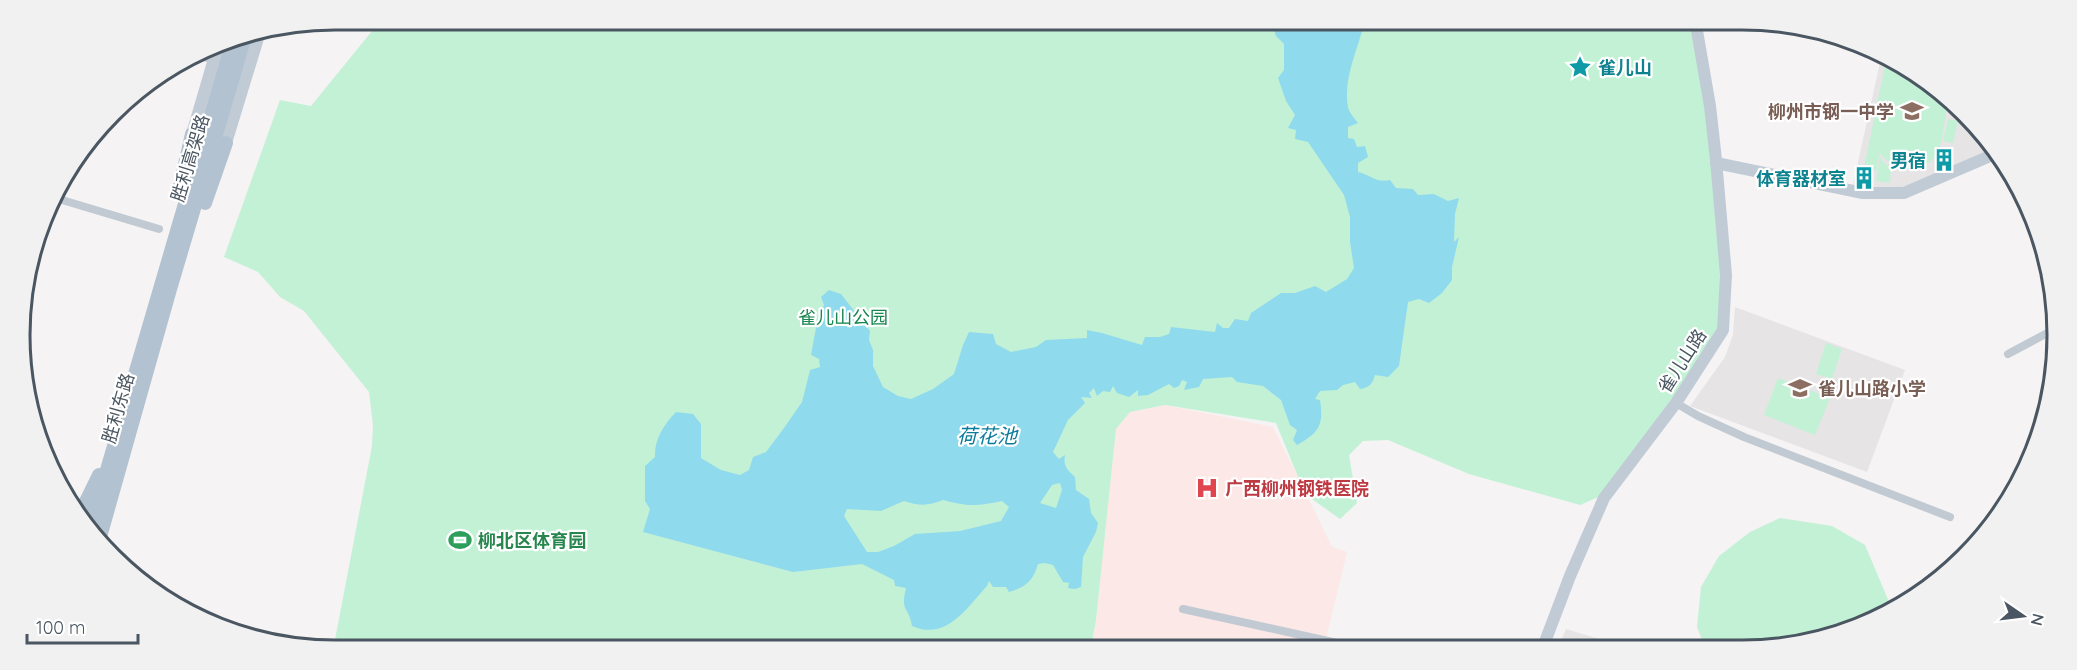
<svg xmlns="http://www.w3.org/2000/svg" width="2077" height="670" font-family="Quicksand,'Noto Sans SC',sans-serif">
	<style>
		.education { fill: #e6e4e5 }
		.medical { fill: #fce8e6 }
		.green { fill: #c3f1d5 }
		.water { fill: #90daee; fill-rule: evenodd }
		.lines { fill: none; stroke-linecap: round; stroke-linejoin: round }
		.street { stroke: #c1cad2; stroke-width: 8 }
		.secondary { stroke: #c1cbd6; stroke-width: 12 }
		.primary { stroke: #b3c2d1; stroke-width: 14 }
		.labels { text-anchor: middle; dominant-baseline: central; stroke-width: 4.5; stroke-linejoin: round; paint-order: stroke }
		.culture-label { font-size: 18px; font-weight: bold; fill: #0d838f; stroke: #fff; text-anchor: end }
		.education-label { font-size: 18px; font-weight: bold; fill: #785e54; stroke: #fff; text-anchor: end }
		.street-label { font-size: 18px; fill: #4a5661; stroke: #fff }
		.park-label { font-size: 18px; fill: #17864f; stroke: #fff }
		.health-label { font-size: 18px; font-weight: bold; fill: #be3a42; stroke: #fff; text-anchor: start }
		.leisure-label { font-size: 18px; font-weight: bold; fill: #27864d; stroke: #fff; text-anchor: start }
		.water-label { font-size: 20px; font-style: italic; fill: #0c7c9b; stroke: #fff }
		.rim { fill: none; stroke: #4a5661; stroke-width: 3 }
	</style>
	<rect width="100%" height="100%" fill="#f5f3f3"/>
	<g class="education">
		<path d="M1881 58 1918 73 1995 151 1898 189 1853 185Z"/>
		<path d="M1735 307 1905 370 1867 472 1690 406 1725 357 1733 335Z"/>
		<path d="M1566 629 1626 647H1558Z"/>
	</g>
	<path class="medical" d="M1165 405 1273 427 1332 547 1347 552 1324 647 1091 646 1096 620 1116 429 1130 412Z"/>
	<g class="green">
		<path d="M381 20 1694 25 1712 159 1715 216 1722 275 1720 331 1674 401 1603 495 1580 505 1469 474 1388 440 1363 441 1349 455 1357 503 1340 519 1305 494 1276 423 1165 405 1130 412 1116 429 1096 620 1091 646 334 645 372 446 373 425 369 392 304 311 280 297 258 272 224 257 280 100 311 106Z"/>
		<path d="M1886 60 1918 73 1948 103C1945 115 1943 140 1939 150 1926 176 1895 173 1880 153L1876 171 1864 168Z"/>
		<path d="M1948 119 1958 121 1953 143 1943 141Z"/>
		<path d="M1880 157 1884 163 1891 167 1890 183 1876 181Z"/>
		<path d="M1826 343 1842 349 1832 379 1816 374Z"/>
		<path d="M1778 378 1830 398 1815 435 1764 415Z"/>
		<path d="M1780 518 1832 526 1865 545 1889 602 1885 615 1784 648H1705L1697 627 1701 587 1719 556 1750 532Z"/>
	</g>
	<path class="water" d="M1266 23 1361 24 1363 28C1356 53 1343 81 1348 107 1349 112 1354 118 1358 123L1348 127V138L1354 139 1357 147 1365 146 1368 157 1358 163V172C1371 175 1375 183 1390 180L1396 188 1413 189 1418 195 1434 194 1448 201 1459 198 1455 214 1454 242 1459 237 1452 267V280L1442 293 1429 303 1419 299 1408 302 1399 366 1388 377 1375 375C1373 383 1369 388 1360 389L1355 382 1343 385 1337 390 1320 391 1315 399 1320 400C1324 425 1319 433 1297 445L1293 440 1297 430 1290 425 1281 400 1263 386 1237 382 1232 377 1203 379 1199 387 1184 390 1187 382 1182 380 1179 386 1174 388 1169 384 1148 395 1138 396V390L1129 397 1117 393 1113 386 1110 392 1103 391 1097 396 1094 388 1089 393 1092 398 1081 397 1085 403 1068 420 1053 452 1059 459 1065 455C1063 466 1067 470 1075 477L1076 490 1089 499 1091 513 1098 523 1096 532 1083 557 1081 587 1075 589 1068 588 1069 583 1063 582 1053 565 1045 563 1038 564C1033 581 1026 587 1009 592L1006 587H993L989 581 987 586C966 609 946 641 912 626 909 606 900 613 906 588L895 586 894 580 862 564 793 572 643 532 650 509 645 501V466L655 457C654 440 664 424 676 412L693 414 701 424V458L721 470 740 475 749 470 753 457 766 452 784 428 802 402 810 370 820 367 819 359 811 355 818 317 824 305 821 297 829 290 841 294 870 331 869 340 873 350V366L883 387 898 396 911 399 933 389 954 374 963 345 969 332 993 334 996 344 1011 352 1036 347 1046 340 1087 338V330L1102 333 1142 345 1145 337H1160L1169 334 1171 327 1215 332 1217 323 1223 328H1229L1235 319 1248 321 1251 313 1281 293H1295L1315 286 1326 292 1347 279 1354 268 1350 242V217L1344 195 1308 142 1295 139 1296 130 1288 128 1295 115 1286 101 1278 78 1284 70V44L1276 36 1273 26ZM1060 483 1062 490 1056 508 1040 503 1052 485ZM943 500C968 507 977 506 1002 501L1009 507 1001 521 960 531 915 534 894 546 878 552H867L844 516 847 509 881 511 904 501C919 506 928 506 943 500Z"/>
	<g class="lines">
		<g class="street">
			<path d="M197 55 214 60"/>
			<path d="M52 197 159 229"/>
			<path d="M2008 354 2051 331"/>
			<path d="M1676 403 1698 416 1744 437 1950 517"/>
			<path d="M1183 609 1355 647"/>
		</g>
		<g class="secondary">
			<path d="M192 134 219 42"/>
			<path d="M226 143 259 35"/>
			<path d="M1716 163 1863 193H1904L1997 153"/>
			<path d="M1543 647 1570 576 1604 498 1676 403 1723 330 1726 275 1716 160 1710 106 1696 25"/>
		</g>
		<g class="primary">
			<path d="M179 191 192 134"/>
			<path d="M205 203 226 143"/>
			<path d="M79 516 99 475"/>
			<path d="M90 528 233 40"/>
			<path d="M100 537 170 289 245 37"/>
		</g>
	</g>
	<defs>
		<g id="sight-bare" transform="scale(1.8)"><path d="M0-6L1.8-2.2L6-1.7L2.9 1.2L3.7 5.4L0 3.3L-3.7 5.4L-2.9 1.2L-6-1.7L-1.8-2.2Z" fill="#0f9aa8" stroke="#fff" stroke-width="2.5" paint-order="stroke"/></g>
		<g id="school-bare" transform="scale(1.8)"><path d="M0-5L7-2L0 1L-7-2ZM-4 1L0 2.5L4 1V4Q0 6-4 4Z" fill="#8d6e63" stroke="#fff" stroke-width="2.5" paint-order="stroke"/></g>
		<g id="building-bare" transform="scale(1.8)"><path d="M-4-6H4V6H1V3H-1V6H-4ZM-2.5-4.3h1.7v1.8h-1.7ZM.8-4.3h1.7v1.8H.8ZM-2.5-1h1.7V.8h-1.7ZM.8-1h1.7V.8H.8Z" fill="#0f9aa8" stroke="#fff" stroke-width="2.5" paint-order="stroke"/></g>
		<g id="hospital-bare" transform="scale(1.8)"><path d="M-5-5h3v3.5h4V-5h3V5h-3V1.5h-4V5h-3Z" fill="#e0444e" stroke="#fff" stroke-width="2.5" paint-order="stroke"/></g>
		<g id="stadium-bare" transform="scale(1.8)"><path d="M0-5a6.5 5 0 1 0 0 10a6.5 5 0 1 0 0-10ZM-3.5-1.8h7v3.6h-7Z" fill="#2e9e5b" stroke="#fff" stroke-width="2.5" paint-order="stroke"/></g>
	</defs>
	<g fill-rule="evenodd">
		<use href="#sight-bare" x="1580" y="67"/>
		<use href="#school-bare" x="1912" y="111"/>
		<use href="#building-bare" x="1944" y="160"/>
		<use href="#building-bare" x="1864" y="178"/>
		<use href="#school-bare" x="1800" y="388"/>
		<use href="#hospital-bare" x="1207" y="488"/>
		<use href="#stadium-bare" x="460" y="540"/>
	</g>
	<g class="labels">
		<g class="culture-label">
			<text x="1598" y="67" text-anchor="start">雀儿山</text>
			<text x="1926" y="160">男宿</text>
			<text x="1846" y="178">体育器材室</text>
		</g>
		<g class="education-label">
			<text x="1894" y="111">柳州市钢一中学</text>
			<text x="1818" y="388" text-anchor="start">雀儿山路小学</text>
		</g>
		<g class="street-label">
			<text transform="translate(190 158) rotate(-73)">胜利高架路</text>
			<text transform="translate(1682 361) rotate(-57)">雀儿山路</text>
			<text transform="translate(118 408) rotate(-74)">胜利东路</text>
		</g>
		<g class="park-label">
			<text x="843" y="317">雀儿山公园</text>
		</g>
		<g class="health-label">
			<text x="1225" y="488">广西柳州钢铁医院</text>
		</g>
		<g class="leisure-label">
			<text x="478" y="540">柳北区体育园</text>
		</g>
		<g class="water-label">
			<text x="987" y="435">荷花池</text>
		</g>
	</g>
	<path d="M0 0H2077V670H0ZM335 30H1742A305 305 0 0 1 2047 335V335A305 305 0 0 1 1742 640H335A305 305 0 0 1 30 335V335A305 305 0 0 1 335 30Z" fill="#f1f1f2" fill-rule="evenodd"/>
	<path class="rim" d="M335 30H1742A305 305 0 0 1 2047 335V335A305 305 0 0 1 1742 640H335A305 305 0 0 1 30 335V335A305 305 0 0 1 335 30Z"/>
	<g transform="translate(2023 616) rotate(104)" stroke="#ffffff" stroke-width="4.5" paint-order="stroke">
	<path d="M0-4.5L10 22L0 15L-10 22Z" fill="#4a5661"/>
	<text y="-9" font-size="16" font-weight="bold" text-anchor="middle" fill="#4a5661">N</text>
	</g>
	<path d="M27 634v9h111v-9" fill="none" stroke="#4a5661" stroke-width="3"/>
	<text x="36" y="634" font-size="18" fill="#4a5661" stroke="#ffffff" stroke-width="4.5" paint-order="stroke">100 m</text>
</svg>
